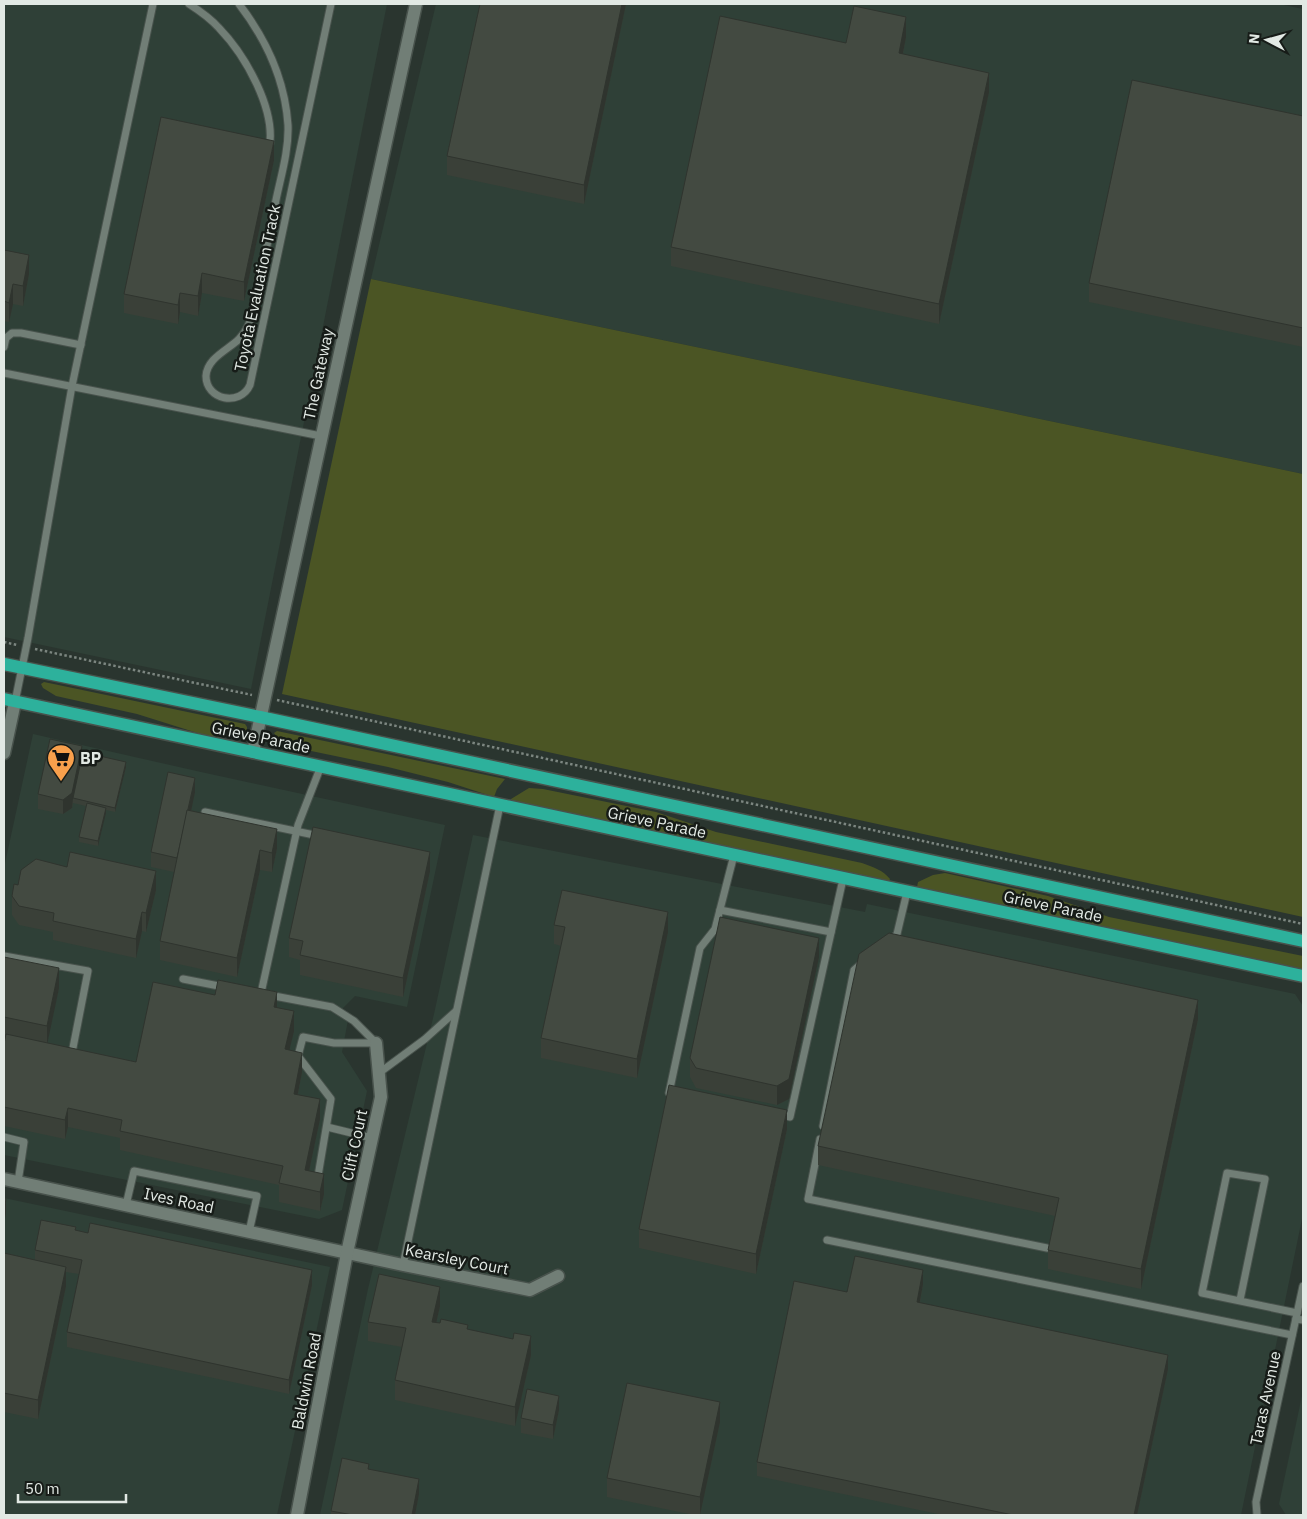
<svg xmlns="http://www.w3.org/2000/svg" width="1307" height="1519" font-family="'IBM Plex Sans',sans-serif">
	<style>
		.built { fill: #2f4037 }
		.green { fill: #4b5524 }
		.lines { fill: none; stroke-linecap: round; stroke-linejoin: round }
		.service-casing { stroke: #48524c; stroke-width: 9 }
		.minor-casing { stroke: #48524c; stroke-width: 15 }
		.primary-casing { stroke: #48524c; stroke-width: 15 }
		.path { stroke: #7c8680; stroke-width: 2.5; stroke-dasharray: 2.5 2.5; stroke-linecap: butt }
		.service { stroke: #717e76; stroke-width: 7 }
		.minor { stroke: #717e76; stroke-width: 12 }
		.primary { stroke: #2db19c; stroke-width: 12 }
		.wall { fill: #3a4038 }
		.shaded-wall { fill: #2f342e }
		.building { fill: #434a41; stroke: #2f342e }
		.labels { text-anchor: middle; dominant-baseline: central; stroke-width: 5; stroke-linejoin: round; paint-order: stroke }
		.street-label { font-size: 16px; fill: #e2e9e4; stroke: #171c18 }
		.poi-label { font-size: 16px; font-weight: bold; fill: #e2e9e4; stroke: #171c18; text-anchor: start }
	</style>
	<rect width="100%" height="100%" fill="#2a352f"/>
	<g class="built">
		<path d="M4 4H387L251 689 4 637Z"/>
		<path d="M436 4H1279L1303 9V474L371 279Z"/>
		<path d="M33 734 201 772 445 825 407 1007 355 996 337 1014 348 1020 342 1052 367 1091 342 1210 319 1219 4 1155V868Z"/>
		<path d="M473 835 865 912 867 904 1295 994 1303 1006V1214L1241 1515H320L368 1289 434 1014Z"/>
		<path d="M4 1198 330 1267 277 1515H4Z"/>
		<path d="M1303 1391V1515H1286L1279 1504Z"/>
	</g>
	<g class="green">
		<path d="M371 279 1303 474V917L282 694Z"/>
		<path d="M44 682 245 724 247 727V730L233 737 207 736 137 714 56 696 43 688 41 684Z"/>
		<path d="M277 731 505 779 497 789 494 797 448 782 388 767 292 747 278 739 274 733Z"/>
		<path d="M529 788 543 789 656 812 716 832 862 863C873 867 883 870 890 879L889 881 511 801V799Z"/>
		<path d="M945 873 1048 896 1109 917 1303 956V969L917 887 918 882 933 875Z"/>
	</g>
	<g class="lines">
		<g class="service-casing">
			<g id="service">
				<path d="M189 4C200 11 210 18 219 28 245 55 277 110 269 149"/>
				<path d="M239 4C266 39 285 81 288 125 289 150 281 176 276 200 269 237 261 275 253 312 250 322 247 331 239 339 228 350 207 358 206 376 206 400 240 407 250 385L331 4"/>
				<path d="M4 347 6 338 12 333H21L81 345"/>
				<path d="M4 373 321 436"/>
				<path d="M15 702 28 638 72 386 153 4"/>
				<path d="M205 812 319 836"/>
				<path d="M720 910 831 932"/>
				<path d="M892 940 897 934 907 892"/>
				<path d="M4 956 88 971 71 1058"/>
				<path d="M183 979 224 987"/>
				<path d="M261 993 298 825 321 766"/>
				<path d="M269 995 332 1007 354 1021 376 1043"/>
				<path d="M379 1073 425 1039 456 1011"/>
				<path d="M669 1093 700 948 715 929 734 855"/>
				<path d="M778 1114 790 1117 843 879"/>
				<path d="M823 1126 854 970 863 962"/>
				<path d="M327 1127 372 1138"/>
				<path d="M4 1137 24 1142 18 1182"/>
				<path d="M820 1139 808 1199 1047 1248"/>
				<path d="M317 1182 331 1099 298 1056 303 1037 334 1043H376"/>
				<path d="M126 1205 134 1171 257 1196 249 1232"/>
				<path d="M827 1240 1292 1335"/>
				<path d="M403 1265 500 805"/>
				<path d="M1240 1300 1265 1179 1227 1173 1202 1293 1297 1313"/>
				<path d="M1296 1319 1303 1320"/>
				<path d="M1257 1515 1256 1502 1303 1286"/>
			</g>
		</g>
		<g class="minor-casing">
			<g id="minor">
				<path d="M253 752 416 4"/>
				<path d="M4 753 15 702"/>
				<path d="M4 1179 403 1265 530 1290 558 1276"/>
				<path d="M297 1515 347 1253 381 1097 376 1043"/>
			</g>
		</g>
		<g class="primary-casing">
			<g id="primary">
				<path d="M4 664 260 717 1303 941"/>
				<path d="M4 699 1303 976"/>
			</g>
		</g>
		<g class="path">
			<path d="M4 642 17 645"/>
			<path d="M35 649 252 695"/>
			<path d="M277 700 1303 924"/>
		</g>
		<use href="#service" class="service"/>
		<use href="#minor" class="minor"/>
		<use href="#primary" class="primary"/>
	</g>
	<g class="wall">
		<path d="M480 4H626L584 204 447 175V156Z"/>
		<path d="M906 37 903 54 989 92 939 324 671 266V247L846 43Z"/>
		<path d="M1303 116V347L1089 302V283Z"/>
		<path d="M274 160 244 301 202 293 198 316 180 312 178 324 124 313V294Z"/>
		<path d="M4 250 29 274 23 306 13 304 9 322 4 321Z"/>
		<path d="M82 752 126 767 115 812 106 810 98 846 79 842V837L86 806 73 803 72 808 63 814 38 809V794Z"/>
		<path d="M195 792 191 810 277 848 272 872 260 870 237 977 160 960V941L174 872 151 867V852Z"/>
		<path d="M430 871 403 997 300 975V960L289 957V938Z"/>
		<path d="M18 885 156 890 146 932 142 931 136 958 53 940V932L19 925 12 915V896Z"/>
		<path d="M554 925 668 932 637 1078 541 1058V1038L561 946 554 944Z"/>
		<path d="M4 957 59 988 47 1043 136 1062 215 995 277 1008 294 1031 289 1050 302 1072 298 1094 320 1119 309 1171 324 1194 320 1211 279 1202V1185L120 1150V1138L68 1127 65 1139 4 1126V1044L5 1036H4Z"/>
		<path d="M819 957 789 1099 777 1105 696 1088 690 1077V1058Z"/>
		<path d="M1198 1019 1141 1289 1048 1269V1250L1055 1216 818 1165V1146Z"/>
		<path d="M787 1129 756 1274 639 1248V1229Z"/>
		<path d="M76 1231 312 1285 289 1394 67 1347V1332L79 1274 66 1272V1286L38 1419 4 1412V1253L35 1260V1250Z"/>
		<path d="M923 1284 920 1303 1168 1369 1137 1515H943L757 1476V1462L847 1292Z"/>
		<path d="M440 1306 436 1323 468 1329 531 1355 515 1426 395 1400V1380L402 1347 368 1341V1322Z"/>
		<path d="M559 1410 553 1439 521 1433V1418Z"/>
		<path d="M720 1422 700 1515H694L607 1497V1478Z"/>
		<path d="M369 1469 419 1494 415 1515H331V1511Z"/>
	</g>
	<g class="shaded-wall">
		<path d="M622 4H626L584 204V185Z"/>
		<path d="M906 17V37L899 73V53Z"/>
		<path d="M989 73V92L939 324V304Z"/>
		<path d="M274 141V160L244 301V282Z"/>
		<path d="M29 255V274L23 306V286Z"/>
		<path d="M202 273V293L198 316V296Z"/>
		<path d="M13 284V304L9 322V303Z"/>
		<path d="M180 293V312L178 324V305Z"/>
		<path d="M82 746V761L73 798 72 808 63 814V800Z"/>
		<path d="M126 762V767L115 812V808Z"/>
		<path d="M195 778V792L178 873V858Z"/>
		<path d="M106 808V813L98 846V841Z"/>
		<path d="M277 829V848L272 872V853Z"/>
		<path d="M260 850V870L237 977V958Z"/>
		<path d="M430 852V871L403 997V978Z"/>
		<path d="M156 871V890L146 932V913Z"/>
		<path d="M142 912V931L136 958V939Z"/>
		<path d="M668 912V932L637 1078V1059Z"/>
		<path d="M819 938V957L789 1099 777 1105V1086Z"/>
		<path d="M59 968V988L47 1045V1026Z"/>
		<path d="M277 992V1012L274 1007Z"/>
		<path d="M1198 1000V1019L1141 1289V1269Z"/>
		<path d="M294 1011V1031L285 1068V1049Z"/>
		<path d="M302 1053V1072L294 1113V1094Z"/>
		<path d="M320 1099V1119L305 1190V1170Z"/>
		<path d="M68 1108V1127L65 1139V1120Z"/>
		<path d="M787 1110V1129L756 1274V1254Z"/>
		<path d="M324 1174V1194L320 1211V1192Z"/>
		<path d="M6 1199V1213L4 1225V1210Z"/>
		<path d="M66 1267V1286L38 1419V1400Z"/>
		<path d="M312 1270V1285L289 1394V1380Z"/>
		<path d="M923 1270V1284L917 1317V1302Z"/>
		<path d="M440 1287V1306L432 1341V1322Z"/>
		<path d="M531 1336V1355L515 1426V1407Z"/>
		<path d="M1168 1355V1369L1137 1515H1134Z"/>
		<path d="M559 1396V1410L553 1439V1425Z"/>
		<path d="M720 1402V1422L700 1515V1497Z"/>
		<path d="M419 1479V1494L415 1515H412Z"/>
	</g>
	<g class="building">
		<path d="M480 4H622L584 185 447 156Z"/>
		<path d="M854 6 906 17 899 53 989 73 939 304 671 247 720 16 846 43Z"/>
		<path d="M1132 80 1303 116V328L1089 283Z"/>
		<path d="M161 117 274 141 244 282 202 273 198 296 180 293 178 305 124 294Z"/>
		<path d="M4 250 29 255 23 286 13 284 9 303 4 301Z"/>
		<path d="M50 739 82 746 72 793 63 800 38 794Z"/>
		<path d="M82 752 126 762 115 808 73 798 82 756Z"/>
		<path d="M168 772 195 778 177 858 151 852Z"/>
		<path d="M87 803 106 808 98 841 79 837Z"/>
		<path d="M187 810 277 829 272 853 260 850 237 958 160 941Z"/>
		<path d="M313 827 430 852 403 978 300 955 303 941 289 938Z"/>
		<path d="M70 852 156 871 146 913 142 912 136 939 53 921 54 913 19 906 12 896 14 884 18 885 21 870 36 859 67 867Z"/>
		<path d="M562 890 668 912 637 1059 541 1038 565 927 554 925Z"/>
		<path d="M720 917 819 938 789 1079 777 1086 696 1068 690 1058Z"/>
		<path d="M889 933 1198 1000 1141 1269 1048 1250 1059 1198 818 1146 859 954Z"/>
		<path d="M4 957 59 968 47 1026 4 1017Z"/>
		<path d="M218 980 277 992 274 1007 294 1011 285 1049 302 1053 294 1094 320 1099 305 1170 324 1174 320 1192 279 1183 283 1166 120 1131 122 1120 68 1108 65 1120 4 1107V1044L6 1034 136 1062 153 982 215 995Z"/>
		<path d="M669 1085 787 1110 756 1254 639 1229Z"/>
		<path d="M4 1198 6 1199 4 1210Z"/>
		<path d="M41 1220 76 1227 75 1230 88 1233 90 1223 312 1270 289 1380 67 1332 82 1260 35 1250Z"/>
		<path d="M4 1253 66 1267 38 1400 4 1393Z"/>
		<path d="M855 1256 923 1270 917 1302 1168 1355 1134 1515H1013L757 1462 794 1281 847 1292Z"/>
		<path d="M379 1274 440 1287 432 1322 440 1323 441 1319 468 1325 467 1329 513 1339 514 1333 531 1336 515 1407 395 1380 406 1328 368 1322Z"/>
		<path d="M627 1383 720 1402 700 1497 607 1478Z"/>
		<path d="M527 1389 559 1396 553 1425 521 1418Z"/>
		<path d="M342 1458 369 1464 368 1469 419 1479 412 1515H353L331 1511Z"/>
	</g>
	<defs>
		<g id="supermarket-pin" transform="scale(1.4375)"><path d="M0 17L-7.5 6A9.5 9.5 0 1 1 7.5 6Z" fill="#f9a04c" stroke="#171c18"/><path d="M-6-5.5h2.5l.6 2H6L4.5 2H-2.5L-4.4-4H-6ZM-1.5 3.2a1.3 1.3 0 1 0 .1 0ZM3 3.2a1.3 1.3 0 1 0 .1 0Z" fill="#111"/></g>
	</defs>
	<g fill-rule="evenodd">
		<use href="#supermarket-pin" x="61" y="758"/>
	</g>
	<g class="labels">
		<g class="street-label">
			<text transform="translate(257 288) rotate(-78)">Toyota Evaluation Track</text>
			<text transform="translate(318 374) rotate(-78)">The Gateway</text>
			<text transform="translate(261 737) rotate(12)">Grieve Parade</text>
			<text transform="translate(657 822) rotate(12)">Grieve Parade</text>
			<text transform="translate(1053 906) rotate(12)">Grieve Parade</text>
			<text transform="translate(354 1145) rotate(-78)">Clift Court</text>
			<text transform="translate(179 1200) rotate(12)">Ives Road</text>
			<text transform="translate(457 1259) rotate(11)">Kearsley Court</text>
			<text transform="translate(306 1381) rotate(-79)">Baldwin Road</text>
			<text transform="translate(1265 1398) rotate(-78)">Taras Avenue</text>
		</g>
		<g class="poi-label">
			<text x="80" y="758">BP</text>
		</g>
	</g>
	<rect width="1307" height="1519" fill="none" stroke="#e2e9e4" stroke-width="10"/>
	<g transform="translate(1267 40) rotate(276)" stroke="#171c18" stroke-width="4" paint-order="stroke">
	<path d="M0-4L9 19L0 12L-9 19Z" fill="#e2e9e4"/>
	<text y="-8" font-size="14" font-weight="bold" text-anchor="middle" fill="#e2e9e4">N</text>
	</g>
	<path d="M18 1494v8h108v-8" fill="none" stroke="#e2e9e4" stroke-width="2.5"/>
	<text x="25" y="1494" font-size="15" fill="#e2e9e4" stroke="#171c18" stroke-width="4" paint-order="stroke">50 m</text>
</svg>
